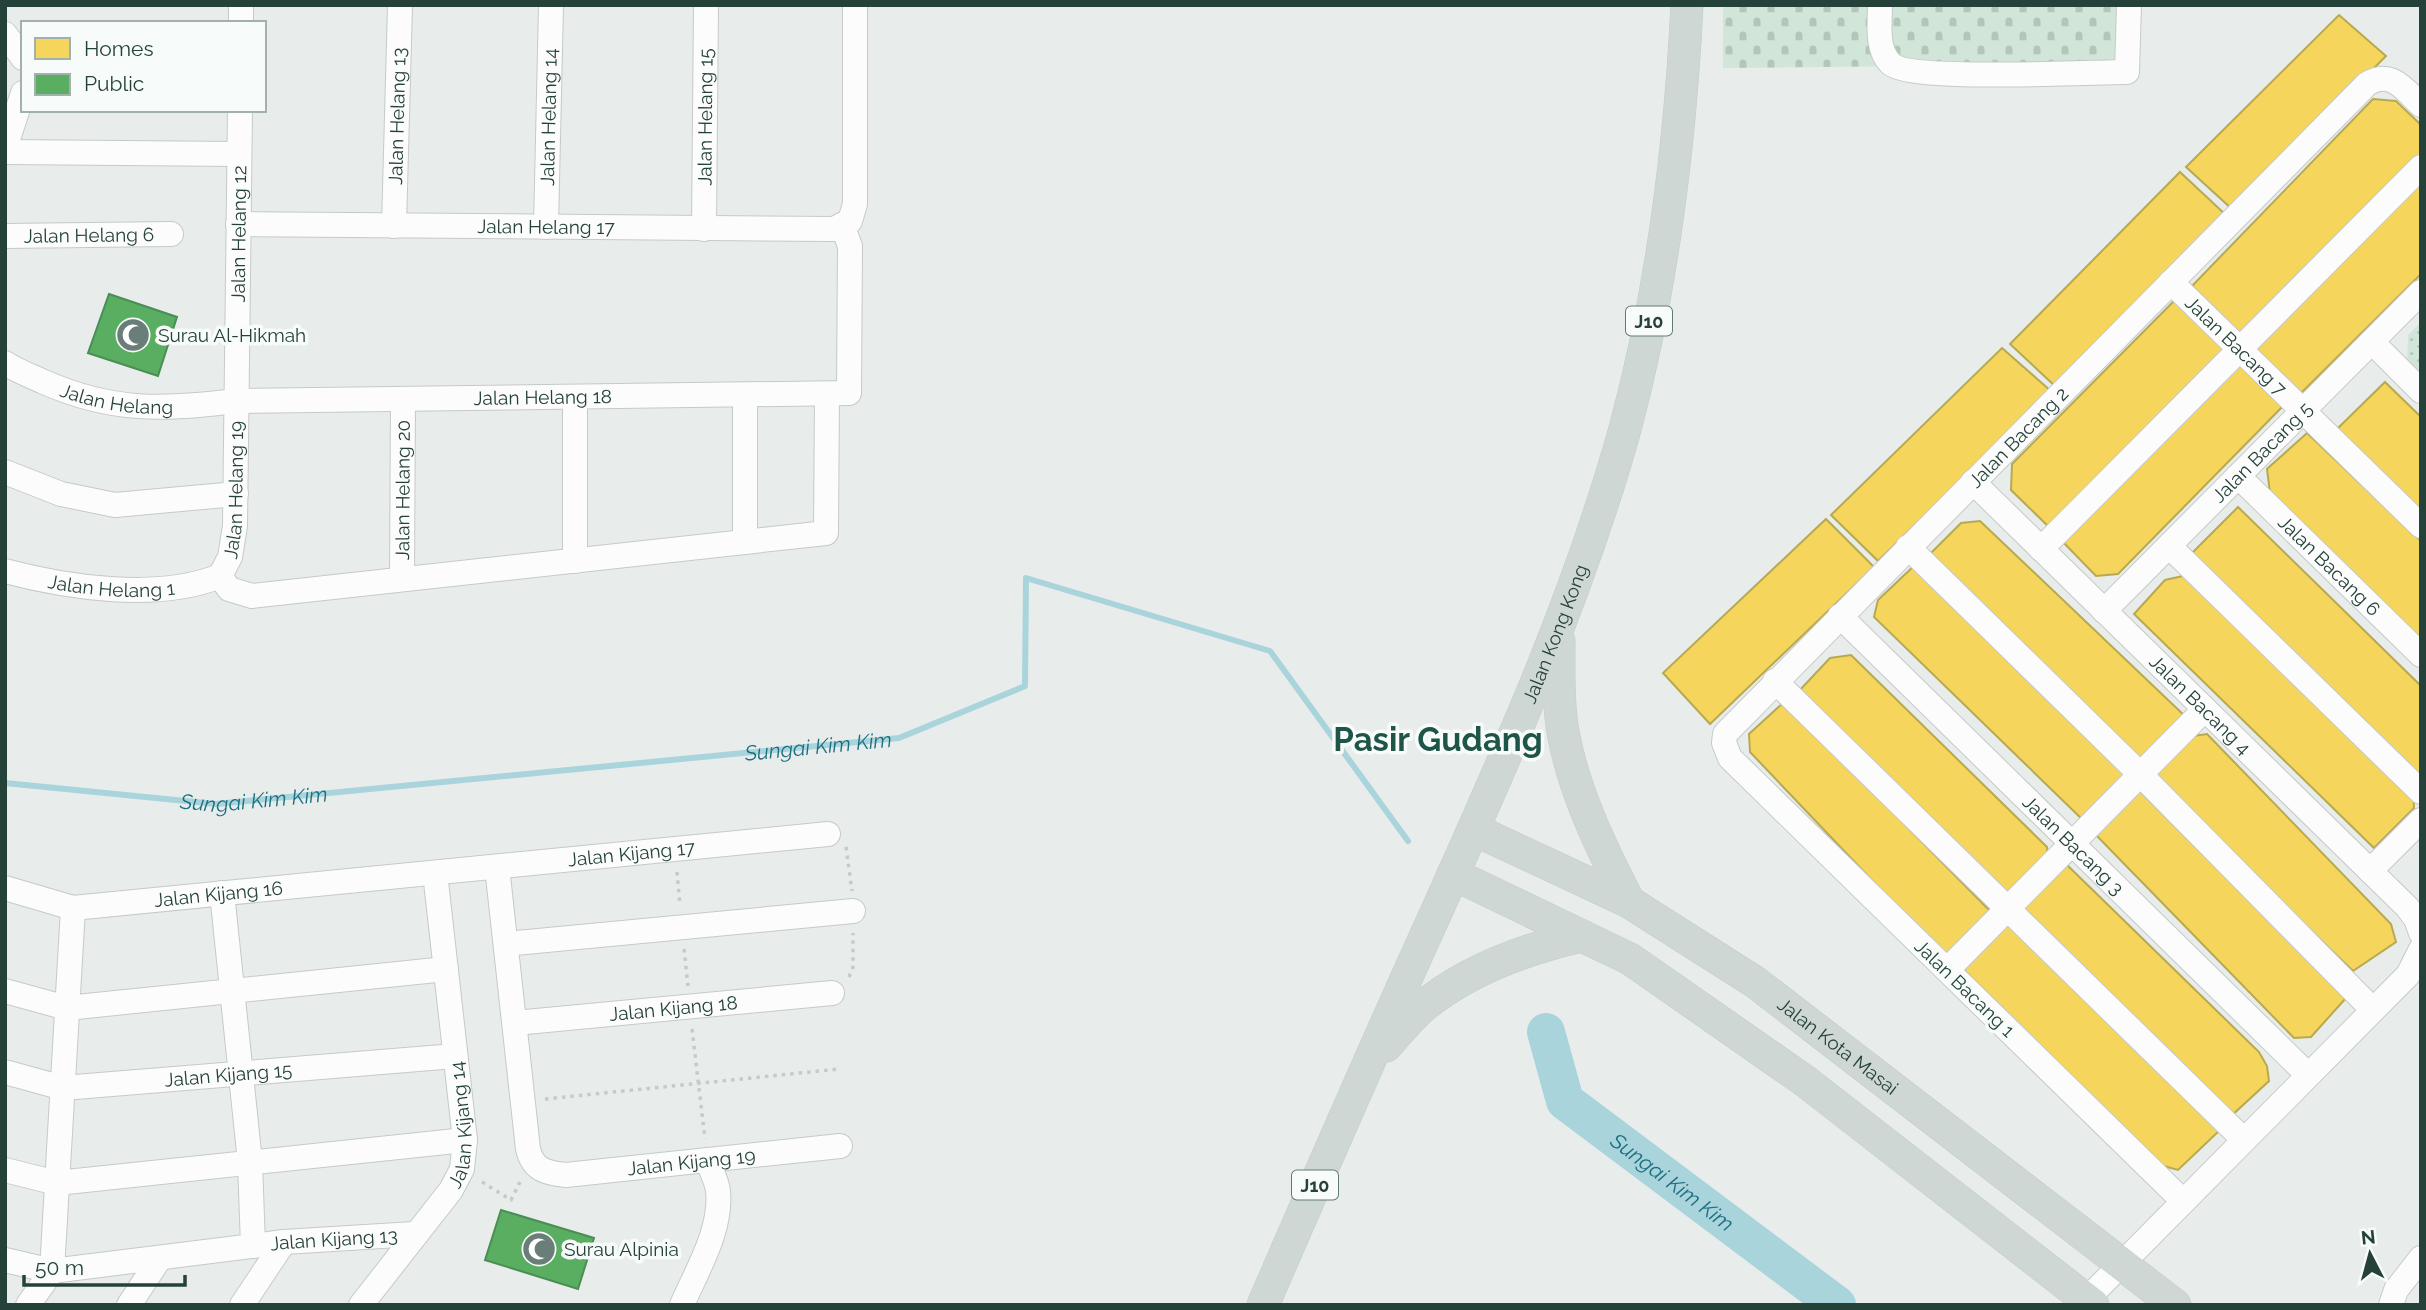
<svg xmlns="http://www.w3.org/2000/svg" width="2426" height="1310" font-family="Raleway,sans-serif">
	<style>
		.cemetery { fill: url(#cemetery-stones) }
		.park { fill: url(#park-dots) }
		.homes { fill: #f6d55c; stroke: #b7a952; stroke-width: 2 }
		.public { fill: #5aae61; stroke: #4a8e55; stroke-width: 2 }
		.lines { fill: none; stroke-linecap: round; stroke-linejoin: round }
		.stream { stroke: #a9d4db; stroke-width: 6 }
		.river { stroke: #a9d4db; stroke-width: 38 }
		.minor-casing { stroke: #c5cac8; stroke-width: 26 }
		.major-casing { stroke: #c3ccc9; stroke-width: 33 }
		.path { stroke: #c3ccca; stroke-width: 3.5; stroke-dasharray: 3.5 5; stroke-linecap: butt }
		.minor { stroke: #fcfcfc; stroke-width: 24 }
		.major { stroke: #cfd7d5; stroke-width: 32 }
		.labels { text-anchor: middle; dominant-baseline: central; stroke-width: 7; stroke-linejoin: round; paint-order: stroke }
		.shield { fill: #f7fbf9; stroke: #637a73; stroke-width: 2 }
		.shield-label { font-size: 18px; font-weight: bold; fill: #24423a }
		.street-label { font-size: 19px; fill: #24423a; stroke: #f7fbf9 }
		.poi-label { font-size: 19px; fill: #24423a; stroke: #f7fbf9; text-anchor: start }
		.water-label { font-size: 21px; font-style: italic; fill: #1c6f80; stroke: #f7fbf9 }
		.town-label { font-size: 33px; font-weight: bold; fill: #1f5548; stroke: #f7fbf9 }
	</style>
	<defs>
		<pattern id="cemetery-stones" width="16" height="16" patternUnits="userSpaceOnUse" patternTransform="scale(1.75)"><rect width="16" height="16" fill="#d1e6d8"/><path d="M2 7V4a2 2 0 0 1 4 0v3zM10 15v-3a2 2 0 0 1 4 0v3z" fill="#b3c6ba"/></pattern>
		<pattern id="park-dots" width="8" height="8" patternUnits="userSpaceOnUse" patternTransform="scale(1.75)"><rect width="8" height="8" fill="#d1e6d8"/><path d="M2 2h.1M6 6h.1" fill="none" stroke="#b3c6ba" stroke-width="1.8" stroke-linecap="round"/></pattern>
	</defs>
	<rect width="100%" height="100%" fill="#e8edeb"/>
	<path class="cemetery" d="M1723 5H2120L2121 64 1723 68Z"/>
	<path class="park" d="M2421 322V379L2407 365 2408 335Z"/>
	<g class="homes">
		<path d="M2339 15 2386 56 2233 210 2186 167Z"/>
		<path d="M2373 99 2396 101 2421 125V155L2244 338 2192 286Z"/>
		<path d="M2180 172 2227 216 2056 387 2010 344Z"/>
		<path d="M2421 173V274L2301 393 2251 344Z"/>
		<path d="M2175 300 2233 352 2053 531 2011 490 2012 464Z"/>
		<path d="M2002 348 2052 392 1878 561 1831 515Z"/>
		<path d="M2239 357 2288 401 2118 574 2096 576 2059 538Z"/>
		<path d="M2385 382 2421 417V513L2336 430Z"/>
		<path d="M2307 433 2421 541V634L2418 636 2270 493 2267 469Z"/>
		<path d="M2238 507 2421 686V777L2191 554Z"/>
		<path d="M1826 519 1874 567 1710 724 1663 673Z"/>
		<path d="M1980 521 2187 718 2142 764 1927 557 1961 523Z"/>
		<path d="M1916 564 2132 775 2086 823 1874 617 1878 600Z"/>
		<path d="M2187 575 2413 789 2414 808 2374 848 2134 614 2165 580Z"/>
		<path d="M1851 655 2047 847 2048 863 2008 900 1798 692 1830 658Z"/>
		<path d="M1784 702 1990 911 1945 957 1750 752 1749 734Z"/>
		<path d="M2207 734 2391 924 2396 942 2353 971 2150 776 2186 737Z"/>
		<path d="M2136 787 2346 998 2311 1037 2294 1038 2093 832Z"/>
		<path d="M2064 862 2259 1052 2267 1066 2269 1081 2230 1117 2019 906Z"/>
		<path d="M2003 919 2220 1130 2178 1170 2160 1165 1957 963Z"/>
	</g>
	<g class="public">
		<path d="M109 294 177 317 158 376 88 353Z"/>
		<path d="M501 1210 594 1238 578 1289 485 1260Z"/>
	</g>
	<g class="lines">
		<path class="stream" id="s1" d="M5 783 216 804 899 738 1025 686 1026 578 1270 651 1408 841"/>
		<path class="river" id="s2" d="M1546 1032 1565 1101 1837 1305"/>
		<g class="minor-casing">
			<g id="minor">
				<path d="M1880 5C1880 24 1876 48 1890 63 1908 82 2091 72 2127 72L2129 5"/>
				<path d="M241 23V5"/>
				<path d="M5 34 23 58"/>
				<path d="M5 148 23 93"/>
				<path d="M5 152 239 154"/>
				<path id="s3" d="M238 224 834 229 850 221 855 204V5"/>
				<path id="s4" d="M394 226 400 5"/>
				<path id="s5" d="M546 227 551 5"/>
				<path id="s6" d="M704 229 706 5"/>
				<path id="s7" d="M5 236 171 234"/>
				<path id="s8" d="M2171 282 2421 526"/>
				<path d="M2372 342 2421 391"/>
				<path id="s9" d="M5 363C17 371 31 376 44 382 112 412 164 410 236 401L849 393 850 246 842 225"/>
				<path d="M745 395V542"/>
				<path d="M5 472 61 494 115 505 236 494"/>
				<path id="s10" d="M2238 476 2421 655"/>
				<path id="s11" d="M1973 482 2407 907 2416 919 2421 933"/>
				<path d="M2169 546 2421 792"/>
				<path d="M1908 547 2140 774 2373 1010"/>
				<path d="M2041 549 2421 167"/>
				<path d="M575 561V397"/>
				<path id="s12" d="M5 571C69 588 158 601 220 576"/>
				<path d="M220 576 229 589 252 596 826 533 827 394"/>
				<path id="s13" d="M220 576 230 557 235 526 240 110"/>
				<path id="s14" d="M402 579 403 399"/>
				<path id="s15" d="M2104 611 2421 292"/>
				<path id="s16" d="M1840 616 2308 1075"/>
				<path d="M1775 681 2244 1140"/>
				<path id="s17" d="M497 867 528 1149C533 1170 546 1173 566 1175L840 1146"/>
				<path d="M2370 871 2421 820"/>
				<path id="s18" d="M5 888 73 908 828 834"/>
				<path d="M222 893 250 1162 253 1246"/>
				<path d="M506 944 853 911"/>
				<path d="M1947 970 2205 709"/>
				<path d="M5 991 67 1008 446 969"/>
				<path id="s19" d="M515 1023 832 993"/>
				<path id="s20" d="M5 1072 63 1088 455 1056"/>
				<path d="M5 1170 57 1183 465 1140"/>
				<path id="s21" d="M2183 1201 1730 758 1724 743 1725 734 2367 84C2391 69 2404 89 2421 105"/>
				<path id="s22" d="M5 1260 52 1271 284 1242 414 1234"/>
				<path d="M2086 1300 2408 975 2421 949"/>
				<path d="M28 1305 52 1271 73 908"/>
				<path d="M129 1305 160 1258"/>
				<path d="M242 1305 284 1242"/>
				<path id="s23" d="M361 1305 451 1190 462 1169 465 1140 435 873"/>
				<path d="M682 1305C697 1270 722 1230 718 1191 717 1181 711 1170 707 1160"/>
				<path d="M2391 1305 2396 1290 2421 1258"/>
			</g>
		</g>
		<g class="major-casing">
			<g id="major">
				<path d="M1559 641C1559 672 1558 702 1563 732 1574 793 1602 849 1629 902"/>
				<path id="s24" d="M1475 830 1629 902 1755 982 2175 1305"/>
				<path d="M1453 874 1630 959 1805 1081 2093 1305"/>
				<path d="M1386 1046C1397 1034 1407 1021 1419 1010 1464 971 1525 949 1582 936"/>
				<path id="s25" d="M1263 1305C1321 1171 1379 1038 1439 906 1509 750 1579 594 1625 429 1662 291 1680 148 1687 5"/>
			</g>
		</g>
		<g class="path">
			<path d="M846 847 852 891"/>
			<path d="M677 872 680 906"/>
			<path d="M684 949 688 986"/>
			<path d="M849 977 853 967V933"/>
			<path d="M692 1029 705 1139"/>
			<path d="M545 1099 839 1069"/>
			<path d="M482 1182 511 1200 520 1182"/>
		</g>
		<use href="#minor" class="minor"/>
		<use href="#major" class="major"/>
	</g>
	<defs>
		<g id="mosque-disc" transform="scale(1.75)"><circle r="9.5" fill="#697e78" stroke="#f7fbf9"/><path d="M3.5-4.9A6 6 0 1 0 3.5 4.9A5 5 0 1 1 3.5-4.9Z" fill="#fff"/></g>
	</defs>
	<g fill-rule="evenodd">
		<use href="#mosque-disc" x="133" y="335"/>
		<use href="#mosque-disc" x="539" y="1249"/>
	</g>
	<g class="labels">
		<g class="shield">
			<rect x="1626" y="306.5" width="46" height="29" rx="5"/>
			<rect x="1292" y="1170.5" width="46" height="29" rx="5"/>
		</g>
		<g class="shield-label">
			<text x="1649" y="321">J10</text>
			<text x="1315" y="1185">J10</text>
		</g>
		<g class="street-label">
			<text stroke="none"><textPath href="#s4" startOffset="110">Jalan Helang 13</textPath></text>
			<text stroke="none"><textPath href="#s5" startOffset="110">Jalan Helang 14</textPath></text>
			<text stroke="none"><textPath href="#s6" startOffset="112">Jalan Helang 15</textPath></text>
			<text stroke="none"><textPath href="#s3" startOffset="308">Jalan Helang 17</textPath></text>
			<text stroke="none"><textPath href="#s7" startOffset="84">Jalan Helang 6</textPath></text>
			<text stroke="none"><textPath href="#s13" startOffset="345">Jalan Helang 12</textPath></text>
			<text stroke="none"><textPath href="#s8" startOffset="91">Jalan Bacang 7</textPath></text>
			<text stroke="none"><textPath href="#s9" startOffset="119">Jalan Helang</textPath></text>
			<text stroke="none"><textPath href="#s9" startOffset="546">Jalan Helang 18</textPath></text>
			<text stroke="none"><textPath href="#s21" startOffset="1076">Jalan Bacang 2</textPath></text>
			<text stroke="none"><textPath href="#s15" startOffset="224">Jalan Bacang 5</textPath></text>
			<text stroke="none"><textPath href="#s13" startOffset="89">Jalan Helang 19</textPath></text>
			<text stroke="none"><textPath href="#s14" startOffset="89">Jalan Helang 20</textPath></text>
			<text stroke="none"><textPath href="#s10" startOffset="128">Jalan Bacang 6</textPath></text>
			<text stroke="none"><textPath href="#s12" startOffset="108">Jalan Helang 1</textPath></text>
			<text stroke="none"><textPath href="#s25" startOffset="732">Jalan Kong Kong</textPath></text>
			<text stroke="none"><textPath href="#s11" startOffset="318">Jalan Bacang 4</textPath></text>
			<text stroke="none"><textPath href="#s16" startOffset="327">Jalan Bacang 3</textPath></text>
			<text stroke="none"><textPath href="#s18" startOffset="632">Jalan Kijang 17</textPath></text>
			<text stroke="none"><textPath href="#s18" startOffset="217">Jalan Kijang 16</textPath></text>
			<text transform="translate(1965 988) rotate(44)">Jalan Bacang 1</text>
			<text stroke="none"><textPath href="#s19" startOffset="159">Jalan Kijang 18</textPath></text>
			<text stroke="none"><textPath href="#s24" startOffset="424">Jalan Kota Masai</textPath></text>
			<text stroke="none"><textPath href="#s20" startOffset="226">Jalan Kijang 15</textPath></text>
			<text stroke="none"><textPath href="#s23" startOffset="214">Jalan Kijang 14</textPath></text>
			<text stroke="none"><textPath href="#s17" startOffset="460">Jalan Kijang 19</textPath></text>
			<text stroke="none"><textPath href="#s22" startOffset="332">Jalan Kijang 13</textPath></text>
		</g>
		<g class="poi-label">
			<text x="158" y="335">Surau Al-Hikmah</text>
			<text x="564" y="1249">Surau Alpinia</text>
		</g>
		<g class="water-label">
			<text stroke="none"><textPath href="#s1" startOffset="817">Sungai Kim Kim</textPath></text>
			<text stroke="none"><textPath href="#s1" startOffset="250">Sungai Kim Kim</textPath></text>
			<text stroke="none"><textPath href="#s2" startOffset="206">Sungai Kim Kim</textPath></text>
		</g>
		<g class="town-label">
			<text x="1438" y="739">Pasir Gudang</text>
		</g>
	</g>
	<rect width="2426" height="1310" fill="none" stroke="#24423a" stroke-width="14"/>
	<rect x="21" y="21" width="245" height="91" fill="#f7fbf9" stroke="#a3b1ad" stroke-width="2"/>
	<rect x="35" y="38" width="35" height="21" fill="#f6d55c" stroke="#a3b1ad" stroke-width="2"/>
	<text x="84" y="56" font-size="21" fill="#24423a">Homes</text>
	<rect x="35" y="74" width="35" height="21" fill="#5aae61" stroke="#a3b1ad" stroke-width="2"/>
	<text x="84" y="91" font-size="21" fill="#24423a">Public</text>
	<g transform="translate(2370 1254) rotate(354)" stroke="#f7fbf9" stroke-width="5" paint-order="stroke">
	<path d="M0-5L12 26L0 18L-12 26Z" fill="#24423a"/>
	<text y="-10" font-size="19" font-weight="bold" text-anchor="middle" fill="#24423a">N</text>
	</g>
	<path d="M24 1275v10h161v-10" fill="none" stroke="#24423a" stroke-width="3.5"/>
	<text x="35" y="1275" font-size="21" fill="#24423a" stroke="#f7fbf9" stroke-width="5" paint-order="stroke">50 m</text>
</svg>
